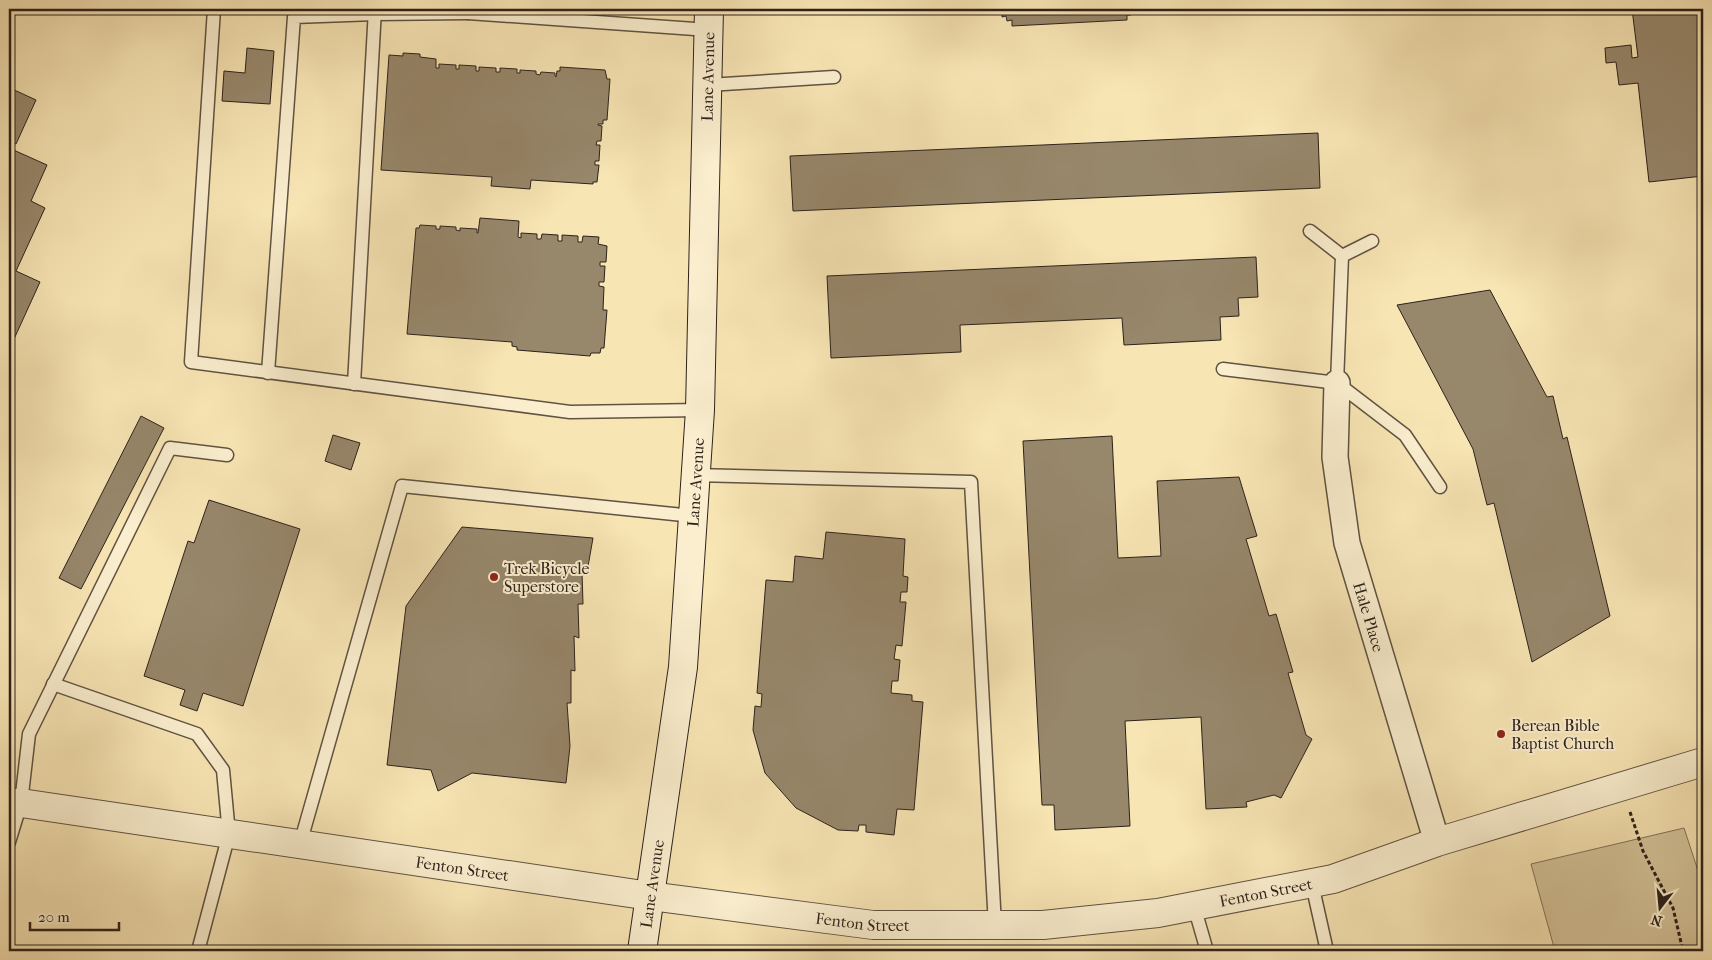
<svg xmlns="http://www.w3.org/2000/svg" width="1712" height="960" font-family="'IM FELL French Canon',serif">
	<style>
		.green { fill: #d5c49a; stroke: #81735a }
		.building { fill: #97876b; stroke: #2d221b }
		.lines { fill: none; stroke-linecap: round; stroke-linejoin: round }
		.service-casing { stroke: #605341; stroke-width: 15 }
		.minor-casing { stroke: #605341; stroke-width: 28 }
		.tertiary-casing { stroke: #605341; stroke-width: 30 }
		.secondary-casing { stroke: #2d221b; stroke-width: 30 }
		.path { stroke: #2d221b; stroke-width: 3; stroke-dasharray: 4 2.5; stroke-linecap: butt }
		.service { stroke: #faeece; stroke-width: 12 }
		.minor { stroke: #faeece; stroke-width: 25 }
		.tertiary { stroke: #faeece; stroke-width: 28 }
		.secondary { stroke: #faeece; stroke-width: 28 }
		.poi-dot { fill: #8f2418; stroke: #faeece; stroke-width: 2 }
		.labels { text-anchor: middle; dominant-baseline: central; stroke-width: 4; stroke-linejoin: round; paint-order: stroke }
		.street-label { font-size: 16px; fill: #2d221b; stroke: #faeece }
		.poi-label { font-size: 16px; fill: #2d221b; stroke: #faeece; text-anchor: start }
	</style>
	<rect width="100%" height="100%" fill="#f8e5b4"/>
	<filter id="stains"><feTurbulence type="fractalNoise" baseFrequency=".004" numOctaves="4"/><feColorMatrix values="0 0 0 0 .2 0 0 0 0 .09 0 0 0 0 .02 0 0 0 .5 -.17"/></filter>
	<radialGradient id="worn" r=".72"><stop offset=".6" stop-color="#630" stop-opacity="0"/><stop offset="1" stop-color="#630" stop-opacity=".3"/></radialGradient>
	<path class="green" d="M1684 828 1703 886V951H1555L1531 864Z"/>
	<g class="building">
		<path d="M997 9H1136V11H1131V15H1127V20L1012 26V20L1007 21 1006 16 1002 17V12H997Z"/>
		<path d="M1632 9H1703V176L1649 182 1638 83 1619 85 1616 62 1606 63 1605 48 1631 45 1632 58 1638 57Z"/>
		<path d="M247 48 274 51 270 104 222 101 224 71 245 73Z"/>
		<path d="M403 53 420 54V57L436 59V68H439V64L456 65V69H459V65L476 66V71H479V67L496 68V72H500V68L517 69V73H520V70L536 71V74L540 75 541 72 555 73V76L556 77 557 71H560V67L605 70 607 79H610L607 120H603V124H598V125L602 126 601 141H597L596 145H600L599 161H595V165H599L597 182H593V184L531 180 530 189 491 186 492 177 381 170 389 55 403 56Z"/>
		<path d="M10 88 36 100 16 144 9 141Z"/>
		<path d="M1318 133 1320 188 793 211 790 156Z"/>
		<path d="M9 148 47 165 31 201 45 208 16 271 40 282 9 350Z"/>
		<path d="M480 218 519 221 518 237 521 238V233L537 234V239H541L542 234 558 235V241H562V235L578 236V242H582L583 236 599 237 598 244 607 246 606 262H600V266H605L604 282H599V286L604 287 603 310H607L604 348H601L600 353H591L590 356 517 350V347L512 346V342L407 334 416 228H419L420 225 436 226V229H440V226L456 227V230L460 231V228L477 229V233H478Z"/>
		<path d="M1256 257 1258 297 1238 298 1239 316 1220 317 1221 340 1124 345 1122 318 960 325 961 352 831 358 827 276Z"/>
		<path d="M1490 290 1547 397 1553 396 1563 439 1567 437 1610 616 1532 662 1494 503 1487 505 1473 449 1397 305Z"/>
		<path d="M141 416 164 428 81 589 59 578Z"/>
		<path d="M333 435 360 443 351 470 325 461Z"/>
		<path d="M1112 436 1118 558 1161 556 1157 481 1239 477 1257 536 1246 539 1269 616 1276 614 1293 672 1288 673 1306 735 1312 739 1281 798 1274 795 1246 802 1247 807 1206 809 1201 717 1125 721 1130 826 1055 830 1054 805H1042L1023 441Z"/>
		<path d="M209 500 300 529 243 706 203 693 197 711 180 705 185 690 144 676 188 541 194 543Z"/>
		<path d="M462 527 593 538 587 572H582L583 604H578L579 638 574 636 575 671 571 670V703H567L570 746 566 783 472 773 438 791 431 770 387 765 406 606Z"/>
		<path d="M826 532 905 539 903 576 908 577 907 592H901L900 602H906L902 646 896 645 894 659 900 660 898 681H892L891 693 912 695V701L923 702 914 810 897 809 894 835 866 832V825H859L858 831 838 830 796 808 765 773 753 730 755 706 761 707 762 694 757 693 766 580 793 582 795 556 823 559Z"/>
	</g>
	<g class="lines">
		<g class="service-casing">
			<g id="service">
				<path d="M214 9 191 362 570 412 700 410"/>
				<path d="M468 9V13L709 30"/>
				<path d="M708 85 834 77"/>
				<path d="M1310 231 1342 256"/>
				<path d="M1223 369 1337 383 1405 435 1440 487"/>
				<path d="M268 373 294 17 375 14 468 13"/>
				<path d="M1337 383 1342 256 1372 241"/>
				<path d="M354 384 375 9"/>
				<path d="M695 475 971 482 995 926"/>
				<path d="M53 684 197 734 223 770 229 834 198 951"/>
				<path d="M9 842 21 803 29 734 170 448 227 455"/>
				<path d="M300 844 402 486 693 516"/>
				<path d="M1312 884 1327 951"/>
				<path d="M1194 906 1207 951"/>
			</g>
		</g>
		<g class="minor-casing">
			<g id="minor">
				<path id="s1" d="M1337 383 1335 457 1347 543 1437 842"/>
			</g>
		</g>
		<g class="tertiary-casing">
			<g id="tertiary">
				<path id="s2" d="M9 803H21L650 896 873 925H1043L1158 913 1333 879 1437 842 1703 762"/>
			</g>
		</g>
		<g class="secondary-casing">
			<g id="secondary">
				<path id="s3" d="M642 951 683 667 700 410 709 9"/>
			</g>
		</g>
		<path class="path" d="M1630 812 1643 851 1673 908 1683 951"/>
		<use href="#service" class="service"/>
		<use href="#minor" class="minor"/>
		<use href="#tertiary" class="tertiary"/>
		<use href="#secondary" class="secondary"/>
	</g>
	<g class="poi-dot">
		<circle cx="494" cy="577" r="5"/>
		<circle cx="1501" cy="734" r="5"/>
	</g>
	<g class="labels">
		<g class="street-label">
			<text stroke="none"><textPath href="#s3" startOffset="878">Lane Avenue</textPath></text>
			<text stroke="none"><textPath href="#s3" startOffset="472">Lane Avenue</textPath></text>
			<text stroke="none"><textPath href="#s1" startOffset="238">Hale Place</textPath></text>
			<text stroke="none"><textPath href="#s2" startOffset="458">Fenton Street</textPath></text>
			<text stroke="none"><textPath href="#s3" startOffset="68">Lane Avenue</textPath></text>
			<text stroke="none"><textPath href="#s2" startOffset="1268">Fenton Street</textPath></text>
			<text stroke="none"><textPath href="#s2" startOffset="862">Fenton Street</textPath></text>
		</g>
		<g class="poi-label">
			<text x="504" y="568">Trek Bicycle<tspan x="504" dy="18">Superstore</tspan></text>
			<text x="1511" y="725">Berean Bible<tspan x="1511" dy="18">Baptist Church</tspan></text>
		</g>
	</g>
	<rect width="1712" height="960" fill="none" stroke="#f8e5b4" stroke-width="30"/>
	<rect x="10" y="10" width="1692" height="940" fill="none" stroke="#2d221b" stroke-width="2.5"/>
	<rect x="15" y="15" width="1682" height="930" fill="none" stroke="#2d221b"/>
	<g transform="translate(1660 908) rotate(196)" stroke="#faeece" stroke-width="4" paint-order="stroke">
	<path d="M0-4L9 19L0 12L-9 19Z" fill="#2d221b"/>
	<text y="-8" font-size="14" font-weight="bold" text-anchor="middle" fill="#2d221b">N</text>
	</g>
	<path d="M30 922v8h89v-8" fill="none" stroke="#2d221b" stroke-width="2.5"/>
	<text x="38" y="922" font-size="15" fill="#2d221b" stroke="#faeece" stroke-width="4" paint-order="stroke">20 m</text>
	<rect width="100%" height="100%" filter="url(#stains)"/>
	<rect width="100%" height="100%" fill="url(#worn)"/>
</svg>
